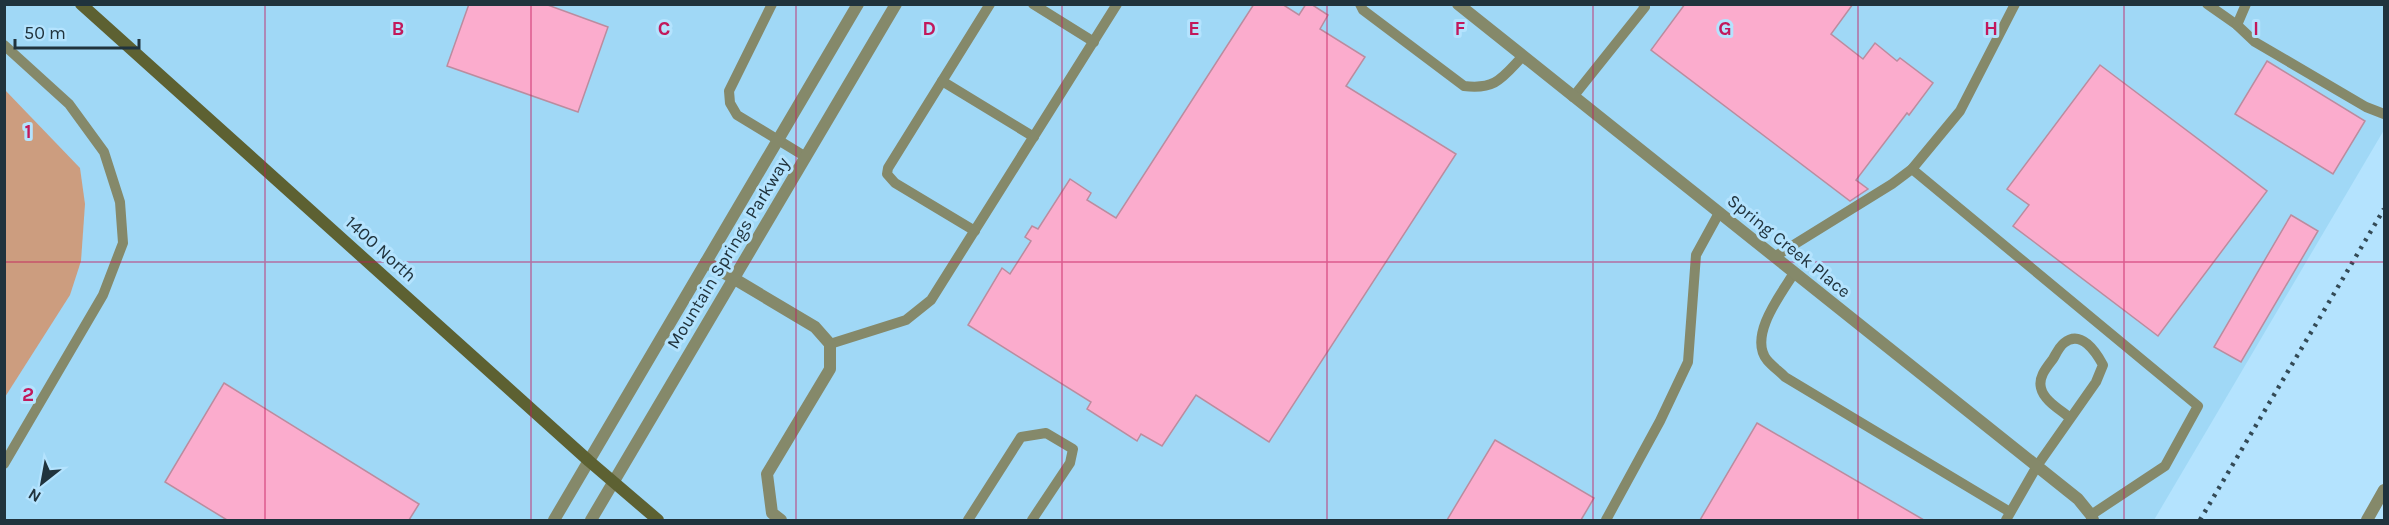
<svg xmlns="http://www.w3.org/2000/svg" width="2389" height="525" font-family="Karla,sans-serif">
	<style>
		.built { fill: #a0d8f6 }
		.green { fill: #cc9d7f }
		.building { fill: #fbaccd; stroke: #bb8c9f; stroke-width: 1.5 }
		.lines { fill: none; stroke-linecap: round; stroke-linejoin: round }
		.service { stroke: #85896a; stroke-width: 10 }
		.minor { stroke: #85896a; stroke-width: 12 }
		.tertiary { stroke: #85896a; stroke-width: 12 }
		.secondary { stroke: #5d6132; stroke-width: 12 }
		.rail { stroke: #334a56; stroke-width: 4.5; stroke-dasharray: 3 6; stroke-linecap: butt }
		.grid { fill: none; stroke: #c2185b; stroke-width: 1.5; stroke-opacity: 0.55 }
		.labels { text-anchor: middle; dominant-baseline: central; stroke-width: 6; stroke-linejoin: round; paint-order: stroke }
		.street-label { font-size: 18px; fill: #20333d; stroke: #b4e3fe }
		.grid-label { font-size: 20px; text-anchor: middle; font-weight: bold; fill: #c2185b; stroke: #b4e3fe; stroke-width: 6; stroke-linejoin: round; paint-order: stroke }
	</style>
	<rect width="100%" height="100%" fill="#b4e3fe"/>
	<path class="built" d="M4 5H2384V130L2154 520H5Z"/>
	<path class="green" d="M5 90 80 168 85 204 81 261 70 295 5 397Z"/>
	<g class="building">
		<path d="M469 4H545L608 27 578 112 447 66Z"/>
		<path d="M1254 4H1282L1299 15 1306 4H1311L1328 15 1320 29 1365 57 1346 86 1456 154 1269 442 1196 395 1162 446 1141 434 1137 441 1087 409 1091 402 968 325 1002 268 1010 274 1031 241 1025 237 1032 226 1038 229 1070 179 1091 193 1087 200 1116 218Z"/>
		<path d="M1685 4H1853L1831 34 1863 59 1875 43 1897 61 1900 58 1933 83 1909 115 1907 113 1856 180 1868 189 1850 201 1651 50Z"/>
		<path d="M2267 61 2365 121 2333 174 2235 114Z"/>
		<path d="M2100 65 2267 191 2158 336 2013 226 2029 205 2007 189Z"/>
		<path d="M2291 215 2318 231 2241 362 2214 347Z"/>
		<path d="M224 383 419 504 409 520H227L165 482Z"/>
		<path d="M1757 423 1924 520H1700Z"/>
		<path d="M1495 440 1594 498 1581 520H1447Z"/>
	</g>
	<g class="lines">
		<g class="service">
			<path d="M772 4 729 91 730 103 737 115 806 157"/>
			<path d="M1033 4 1094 42"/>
			<path d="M1360 4 1363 10 1464 86C1496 90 1502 78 1523 56"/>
			<path d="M2207 4 2237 25 2255 42 2366 107 2384 114"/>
			<path d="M2237 25 2246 4"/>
			<path d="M4 45 69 104 104 152 120 202 123 243 103 295 4 464"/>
			<path d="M942 81 1034 137"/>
			<path d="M1573 97 1645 7 1643 4"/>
			<path d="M1912 169 2198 406 2165 466 2091 515"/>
			<path d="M975 231 895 183 887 174 888 168 990 4"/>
			<path d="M1774 257 1892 184 1912 169 1960 111 2015 4"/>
			<path d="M1794 273C1781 294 1748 336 1767 360 1772 366 1779 371 1785 377L2010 512"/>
			<path d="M830 344 906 320 931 300 1117 4"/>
			<path d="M968 520 1021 437 1046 433 1073 449 1070 463 1032 520"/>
			<path d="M1606 520 1660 421 1688 362 1696 255 1719 213"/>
			<path d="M2006 520 2037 466 2096 382 2103 365C2096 352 2081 329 2064 343 2059 347 2056 354 2053 359 2047 367 2038 377 2041 388 2044 401 2061 410 2070 418"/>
		</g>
		<g class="minor">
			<path d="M1458 4 2078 499 2091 515 2093 520"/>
			<path d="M706 262 815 327 830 344V369L767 474 772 513 781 520"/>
		</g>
		<g class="tertiary">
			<path d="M554 520 858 4"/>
			<path d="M591 520 896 4"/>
			<path d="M2367 520 2384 490"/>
		</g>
		<path class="secondary" d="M81 4 589 461 658 520"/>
		<path class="rail" d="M2200 520 2384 209"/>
	</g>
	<path class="grid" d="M265 4V520M531 4V520M796 4V520M1062 4V520M1327 4V520M1593 4V520M1858 4V520M2124 4V520M4 262H2384"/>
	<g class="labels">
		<g class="street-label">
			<text transform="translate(1789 246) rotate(39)">Spring Creek Place</text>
			<text transform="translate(381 249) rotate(42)">1400 North</text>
			<text transform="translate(728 253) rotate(-59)">Mountain Springs Parkway</text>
		</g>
	</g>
	<g class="grid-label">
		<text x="398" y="35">B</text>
		<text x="664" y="35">C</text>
		<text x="929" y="35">D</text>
		<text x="1194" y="35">E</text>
		<text x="1460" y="35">F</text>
		<text x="1725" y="35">G</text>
		<text x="1991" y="35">H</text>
		<text x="2256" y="35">I</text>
		<text x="28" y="138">1</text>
		<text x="28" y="401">2</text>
	</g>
	<rect width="2389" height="525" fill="none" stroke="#20333d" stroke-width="12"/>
	<g transform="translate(42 483) rotate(211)" stroke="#b4e3fe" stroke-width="4.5" paint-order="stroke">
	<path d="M0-4.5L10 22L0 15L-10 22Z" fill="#20333d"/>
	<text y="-9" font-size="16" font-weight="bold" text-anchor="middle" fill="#20333d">N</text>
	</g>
	<path d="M15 39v9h124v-9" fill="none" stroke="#20333d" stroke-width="3"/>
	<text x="24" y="39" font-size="18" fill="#20333d" stroke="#b4e3fe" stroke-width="4.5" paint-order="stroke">50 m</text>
</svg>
